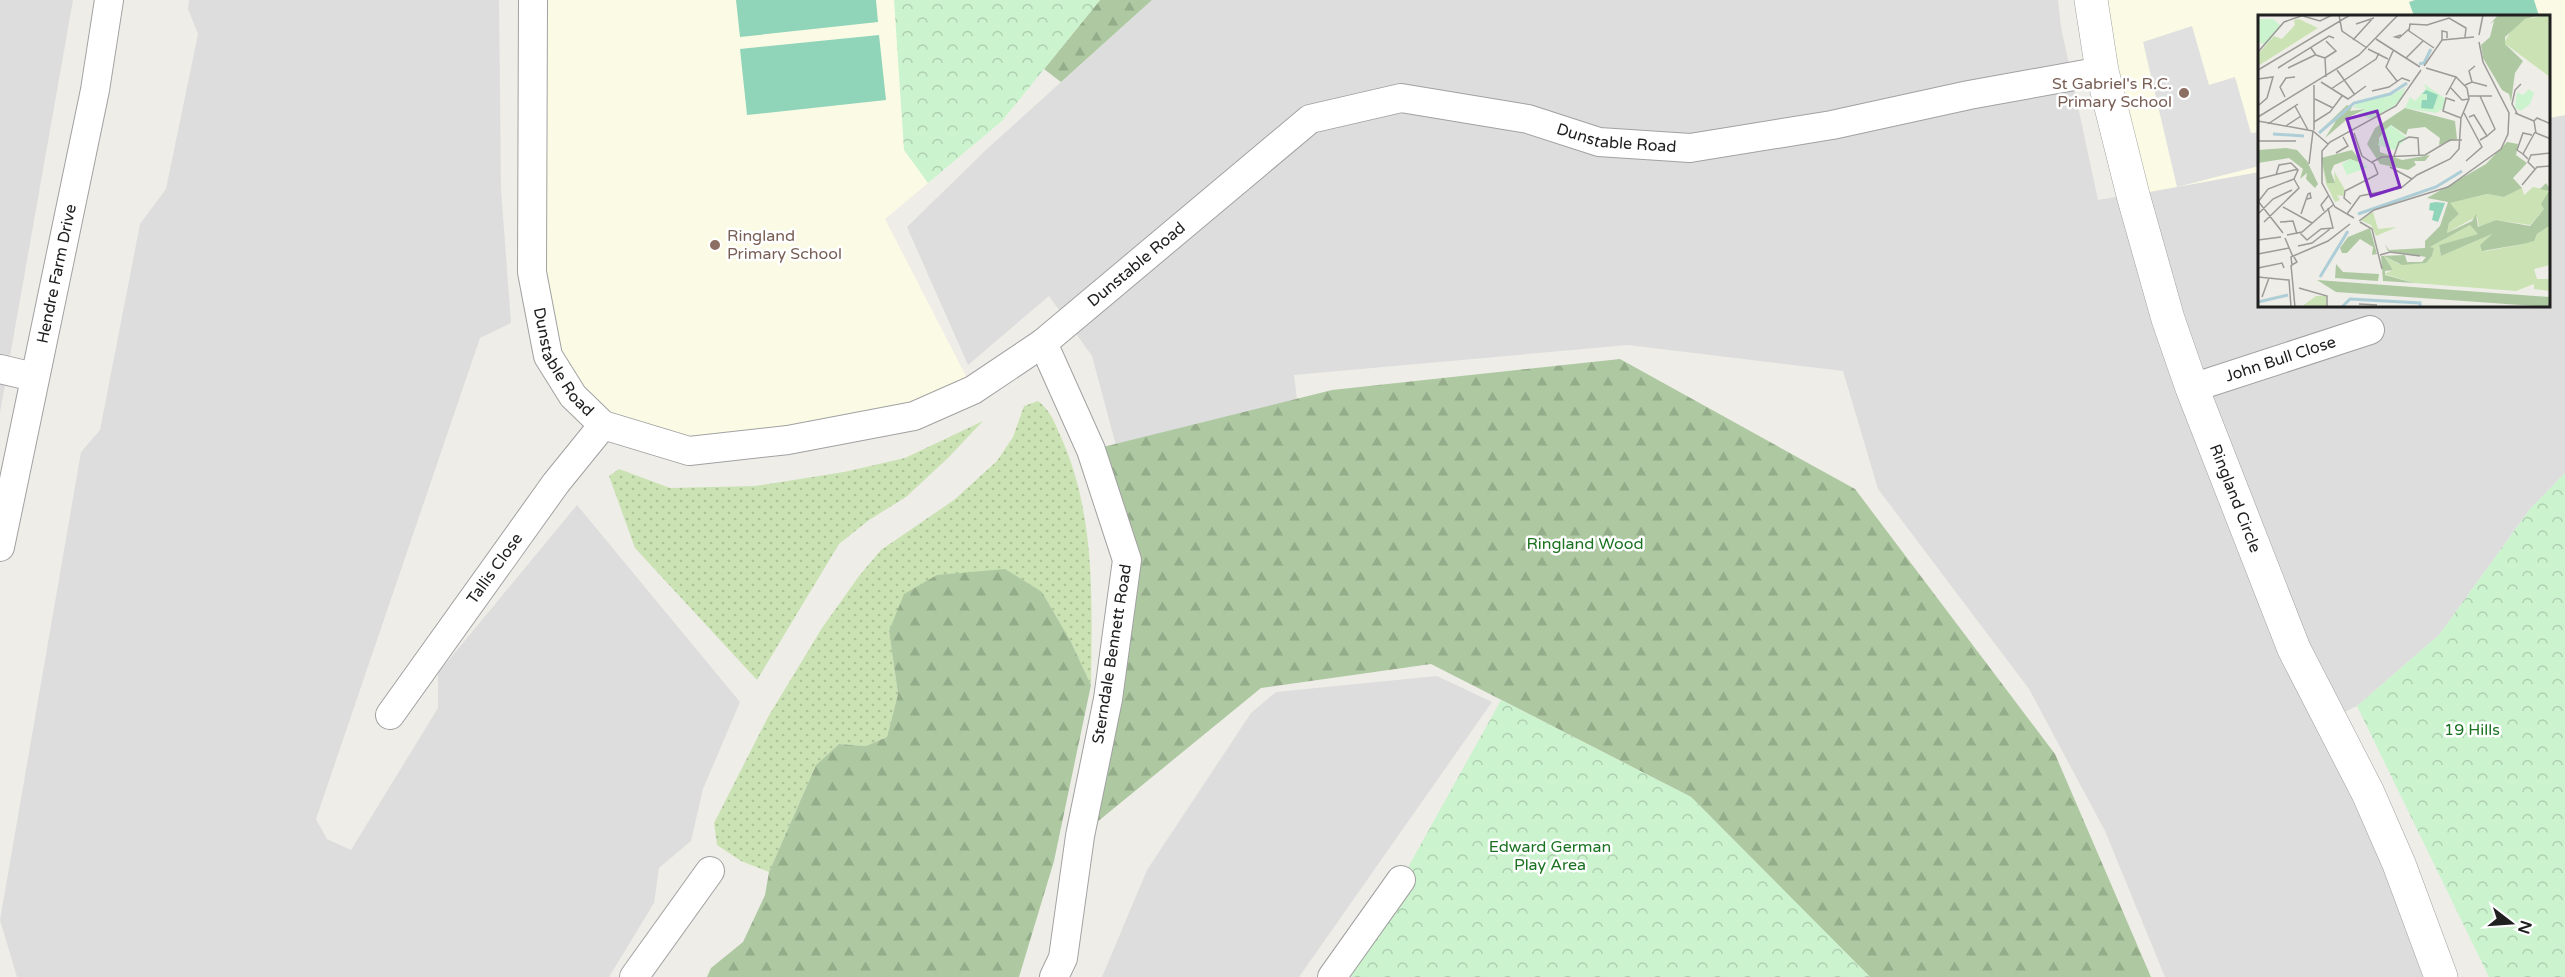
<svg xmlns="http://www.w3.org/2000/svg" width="2565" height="977" font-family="'Varela Round',sans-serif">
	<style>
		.residential { fill: #dedddd }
		.education { fill: #fbfbe5 }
		.grass { fill: url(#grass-dots) }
		.forest { fill: url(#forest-firs) }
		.park { fill: url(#park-crowns) }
		.pitch { fill: #90d4b9 }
		.parking { fill: #e0e0e0 }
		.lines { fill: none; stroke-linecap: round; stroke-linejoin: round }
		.minor-casing { stroke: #a1a1a1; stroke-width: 30 }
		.tertiary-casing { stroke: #a1a1a1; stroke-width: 34 }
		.minor { stroke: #fff; stroke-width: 28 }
		.tertiary { stroke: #fff; stroke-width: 33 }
		.education-dot { fill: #8d6e63; stroke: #fff; stroke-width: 2 }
		.labels { text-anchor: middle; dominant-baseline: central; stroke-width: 5; stroke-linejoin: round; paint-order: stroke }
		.education-label { font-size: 16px; fill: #785e54; stroke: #fff; text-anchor: end }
		.street-label { font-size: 16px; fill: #202020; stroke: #fff }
		.park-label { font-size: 16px; fill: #1a7221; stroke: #fff }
		.inset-river { fill: none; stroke: #aeced7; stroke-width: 3 }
		.inset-road { fill: none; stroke: #9c9b98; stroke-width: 1.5 }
		.view { fill: #7b2cbf; fill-opacity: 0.15; stroke: #7b2cbf; stroke-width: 3 }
		.inset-edge { fill: none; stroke: #202020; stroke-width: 3 }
	</style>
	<defs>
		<pattern id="grass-dots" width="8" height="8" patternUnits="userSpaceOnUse" patternTransform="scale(1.5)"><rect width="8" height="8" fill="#cbe3b4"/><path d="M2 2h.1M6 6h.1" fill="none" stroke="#aec29a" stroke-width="1.8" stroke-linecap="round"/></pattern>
		<pattern id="forest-firs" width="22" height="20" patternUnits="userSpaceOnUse" patternTransform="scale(1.5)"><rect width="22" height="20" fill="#aec9a2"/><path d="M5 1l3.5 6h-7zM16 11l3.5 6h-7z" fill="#95ac8b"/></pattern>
		<pattern id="park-crowns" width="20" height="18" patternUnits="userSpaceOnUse" patternTransform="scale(1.5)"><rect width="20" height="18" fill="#cbf3ce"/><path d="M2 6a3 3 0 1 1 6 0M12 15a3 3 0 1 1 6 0" fill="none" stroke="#aed0b1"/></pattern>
	</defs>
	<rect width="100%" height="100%" fill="#efede8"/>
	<g class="residential">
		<path d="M0 0H73L0 413Z"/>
		<path d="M189 0H499L501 189 511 323 480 338 316 819 327 839 351 850 438 708V673L577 505 740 702 703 789 691 841 659 868 654 903 609 977H17L0 920 81 452 100 430 140 224 166 189 198 34 188 9Z"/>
		<path d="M1152 0H2058L2061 27 2098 200 2259 172V306H2548L2549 118 2565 115V473L2530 509 2439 635 2357 706 2330 719 2441 977H2165L2105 831 2029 689 1878 489 1843 371 1628 345 1294 375 1316 553 1149 569 1092 356 1049 296 968 365 907 227 988 148Z"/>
		<path d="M1437 676 1492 702 1299 977H1102L1147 870 1251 713 1276 692Z"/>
	</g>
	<g class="education">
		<path d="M533 0H1100L1002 121 885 219 973 390 689 451 603 425 548 356Z"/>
		<path d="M2091 0H2565V115L2549 118 2548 16H2259V172L2133 195Z"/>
	</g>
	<g class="grass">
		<path d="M1038 401C1050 410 1054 421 1060 435 1096 513 1092 601 1091 685L1071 642 1042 592 889 631 898 694 887 737 866 746 839 744 816 765 769 872 741 861 717 845 714 823 768 717 822 628 859 576 881 550 954 500 997 461 1013 437 1024 406Z"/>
		<path d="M983 421 948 458 906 497 869 520 839 544 757 680 635 548 609 476 619 469 670 488 755 486 844 472 905 458Z"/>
	</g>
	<g class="forest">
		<path d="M1100 0H1152L1061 82 1044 69Z"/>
		<path d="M1620 359 1855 489 2055 754 2151 977H1870L1691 797 1431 664 1261 688 1080 836 1127 560 1091 450 1332 390Z"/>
		<path d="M1005 569 1042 592 1071 642 1091 685 1054 861 1019 977H707L711 968 743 942 765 895 769 872 816 765 839 744 866 746 887 737 898 694 889 631 904 594 937 575Z"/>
	</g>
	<g class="park">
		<path d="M894 0H1100L1002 121 928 183 904 150Z"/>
		<path d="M2565 473V977H2489L2357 706 2439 635 2530 509Z"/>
		<path d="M1501 700 1691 797 1870 977H1332L1401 880Z"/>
	</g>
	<g class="pitch">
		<path d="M736 0H876L878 22 740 37Z"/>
		<path d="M2415 0H2534L2539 16H2414L2409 2Z"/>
		<path d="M879 35 886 100 747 115 740 49Z"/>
	</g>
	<path class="parking" d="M2192 26 2209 85 2235 77 2251 133 2259 132V166L2177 187 2143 42Z"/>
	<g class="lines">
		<g class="minor-casing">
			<g id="minor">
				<path id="s1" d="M533 0 532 272 548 356 573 396 603 425 689 451 788 440 914 416 973 390 1043 343 1310 119 1401 98 1528 119 1599 142 1690 148 1832 125 1969 95 2102 71"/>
				<path d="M1043 343 1091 450 1127 560 1108 699 1080 836 1063 958 1054 977"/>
				<path d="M0 369 34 377"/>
				<path id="s2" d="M2192 388 2370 330"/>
				<path id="s3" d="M0 547 95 90 109 0"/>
				<path id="s4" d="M390 715 556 483 603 425"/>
				<path d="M634 977 710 871"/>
				<path d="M1332 977 1401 880"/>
			</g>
		</g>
		<g class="tertiary-casing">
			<g id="tertiary">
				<path id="s5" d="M2091 0 2102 71 2133 195 2168 319 2192 388 2294 649 2368 793 2399 864 2441 977"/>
			</g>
		</g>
		<use href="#minor" class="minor"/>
		<use href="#tertiary" class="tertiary"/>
	</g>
	<g class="education-dot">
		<circle cx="2184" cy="93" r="6"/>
		<circle cx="715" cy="245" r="6"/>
	</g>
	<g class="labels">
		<g class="education-label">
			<text x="2172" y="84">St Gabriel's R.C.<tspan x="2172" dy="18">Primary School</tspan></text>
			<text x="727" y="236" text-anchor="start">Ringland<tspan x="727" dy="18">Primary School</tspan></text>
		</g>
		<g class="street-label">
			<text stroke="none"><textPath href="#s1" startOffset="1575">Dunstable Road</textPath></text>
			<text stroke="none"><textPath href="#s1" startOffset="1035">Dunstable Road</textPath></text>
			<text stroke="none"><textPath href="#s3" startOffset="279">Hendre Farm Drive</textPath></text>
			<text stroke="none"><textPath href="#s1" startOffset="369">Dunstable Road</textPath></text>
			<text stroke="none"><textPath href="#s2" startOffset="93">John Bull Close</textPath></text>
			<text stroke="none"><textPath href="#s5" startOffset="520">Ringland Circle</textPath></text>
			<text stroke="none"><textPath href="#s4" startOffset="180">Tallis Close</textPath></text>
			<text transform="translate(1112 654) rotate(-81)">Sterndale Bennett Road</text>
		</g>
		<g class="park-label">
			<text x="1585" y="544">Ringland Wood</text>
			<text x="2472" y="730">19 Hills</text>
			<text x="1550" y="847">Edward German<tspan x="1550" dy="18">Play Area</tspan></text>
		</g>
	</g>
	<g transform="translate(2258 15)">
		<rect width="292" height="292" fill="#efede8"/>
		<path d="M290 0 293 3 292 62 246 28 255 12 267 4ZM41 4 60 13 0 51V39L16 21 24 24 37 10 36 5ZM63 144 69 168H77L76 156 87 175 85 181 79 180 82 185 77 187 68 169ZM275 172 289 175 291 180 287 193 272 210 238 205 221 212 219 201 189 218 191 208 201 199 191 188 229 179 246 182 264 173 266 180ZM115 197 120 214 139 212 118 221 113 210 102 205ZM212 210 221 219 181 230 183 241 234 219 222 230 228 236 265 229 292 210V250L276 254 279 264H292V276L276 274V269L258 276 156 268 126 259 135 255 126 241 141 249 168 248 174 241 176 233 172 232ZM58 281H68V292H43Z" fill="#cbe3b4"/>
		<path d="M240 0H282L267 4 247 22V29L265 46 257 58 253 87 251 79 244 75 225 43 223 30 232 22 236 6 232 9ZM89 90 94 92 92 96 108 94 93 101 67 123 78 106 61 117ZM147 93 197 106 199 124 181 130 182 123 167 112 150 114 148 120 133 110 121 123 122 137 144 145 172 140 167 146H156L158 150 150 155 122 149 109 129 117 113ZM249 127 260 129 258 140 269 148 255 163 264 173 246 182 229 179 192 188 201 199 191 208 189 218 214 206 218 199 220 212 238 205 272 211 286 194 283 189 291 176 282 174 288 168 292 174 291 211 279 219 276 226 265 229 224 236 222 230 234 219 183 241 181 230 220 219 212 210 172 232 176 233 174 241 168 248 144 250 126 241 135 255 127 256V260L156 268 125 266 123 241 147 240 149 247H164L168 242 130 236 127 229 131 235 167 233V226L182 211 190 187 169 183 228 149ZM28 133 39 135 49 146 60 169 57 173 48 164 49 158 42 164 45 154 31 143 0 148V135ZM94 135 105 149 92 144 76 150 73 157 77 168H69L63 143ZM112 213 119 239 114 240 115 232 102 224 89 238H84L82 233 90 222ZM78 249 85 257 121 259 120 266 77 263ZM59 265 292 282V292L78 277Z" fill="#aec9a2"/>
		<path d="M0 4H15L23 11 8 30 0 27ZM150 66 143 84 136 91 112 104 101 98 108 94 95 93 100 87 131 81 147 73ZM166 69 188 84 185 94 178 98 147 93 152 82 157 86 168 74ZM271 74 276 78 272 89 263 96 257 93 259 77 265 80ZM133 110 149 123 137 135 120 130 125 116ZM92 144 107 150 110 152 89 160 84 149Z" fill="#cbf3ce"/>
		<path d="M168 75 180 80 175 94 163 93 164 85H169V79H164ZM178 187 187 188 180 207 174 205 176 196 171 195 172 188Z" fill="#90d4b9"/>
		<path class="inset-river" d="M161 49 166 48 173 34M61 118 96 88 132 79 149 68M15 119 46 121M100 199 178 172 204 156M62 262 90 216M0 287 30 280M84 292 92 284 162 288V292"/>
		<path class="inset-road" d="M81 0 84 16 109 33M45 1 62 6 74 0M98 9 116 3M143 20 137 22 141 23 151 14M221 20 225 0M118 24 162 52M95 25 115 3M184 25V16L189 17V23M53 33 58 40 67 43M176 33 151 16 152 9 169 10 191 3 208 13 207 22M110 34 130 44M135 36 128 52 139 66M0 37 26 7 46 0M67 43 78 36 68 26M67 43 68 62M148 43 165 26M166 51 184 25 216 22M20 53 71 21 76 23M30 53 57 40M0 55 92 0M79 55 97 80M0 64 15 62 9 83 1 90M63 67 90 84 108 71M214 67 211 56 217 51M207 70 214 67 229 71M192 72 204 85 211 84M73 74 118 44 121 38M114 76 131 72 144 63 152 66M188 80 198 62M211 81H234M222 81 237 114 229 121M27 82 22 72 28 63 37 62M57 84 75 93M197 86 188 83 185 96 203 103M37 91 50 115M206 98 224 132 208 146M257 98 276 106M259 98 254 89 257 75 263 69M0 102 101 40 140 0M211 102 216 100 229 121 222 125M0 106 55 116 70 129M276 106 278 118 293 124M276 106 279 103 293 109M56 107 72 97 84 81M10 109 40 89M28 111 43 101M56 115V70M96 118 104 141 116 149 120 159M0 126H38M78 138 90 131 85 122M265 139 259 135 265 118 274 120M136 141 141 127 151 122 160 123 161 140M270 144 265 139 277 117M114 147 124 142 167 140 192 125H204M51 149 55 116M132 152 154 164M277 154 270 147 273 140 293 138M18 160 21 150 33 148 40 155 36 164M0 164 40 154M264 170 279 152 293 151M0 186 25 218M0 187 10 174 36 164M93 189 86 183 87 176 120 159M25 192 54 208M66 196 63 190 71 180M0 199 15 184 34 175M43 199 50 179 52 178 53 183 49 184M89 199 102 181 143 173 159 160 192 144 201 134 203 103 211 84 209 73 198 62 168 53M96 203 77 192 64 168V136L72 127 138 91 163 55M101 206 116 195 190 172 243 134 250 119 251 98 225 47 221 27M6 207 41 173 36 164M22 207 35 206 39 219M102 207 114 214 124 254M42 218 49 225 63 214 75 213 70 193M29 220 44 217 75 190M27 223 35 242M0 225 23 222M40 231 54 228 72 214M0 239 31 233M122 240 132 237 162 241M36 242 39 247 34 250 33 242 70 226 92 209M33 250 37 292M0 253 24 248 26 253M0 262 31 265 33 292M41 273 69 281V292M4 282 11 263M101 289 119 290"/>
		<path class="view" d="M119 96 142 172 113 181 89 104Z"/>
		<rect width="292" height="292" class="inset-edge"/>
	</g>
	<g transform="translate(2511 923) rotate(107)" stroke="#ffffff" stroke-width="4.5" paint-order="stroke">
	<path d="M0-4.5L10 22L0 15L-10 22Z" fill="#202020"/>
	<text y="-9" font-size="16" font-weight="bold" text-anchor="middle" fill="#202020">N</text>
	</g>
</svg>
